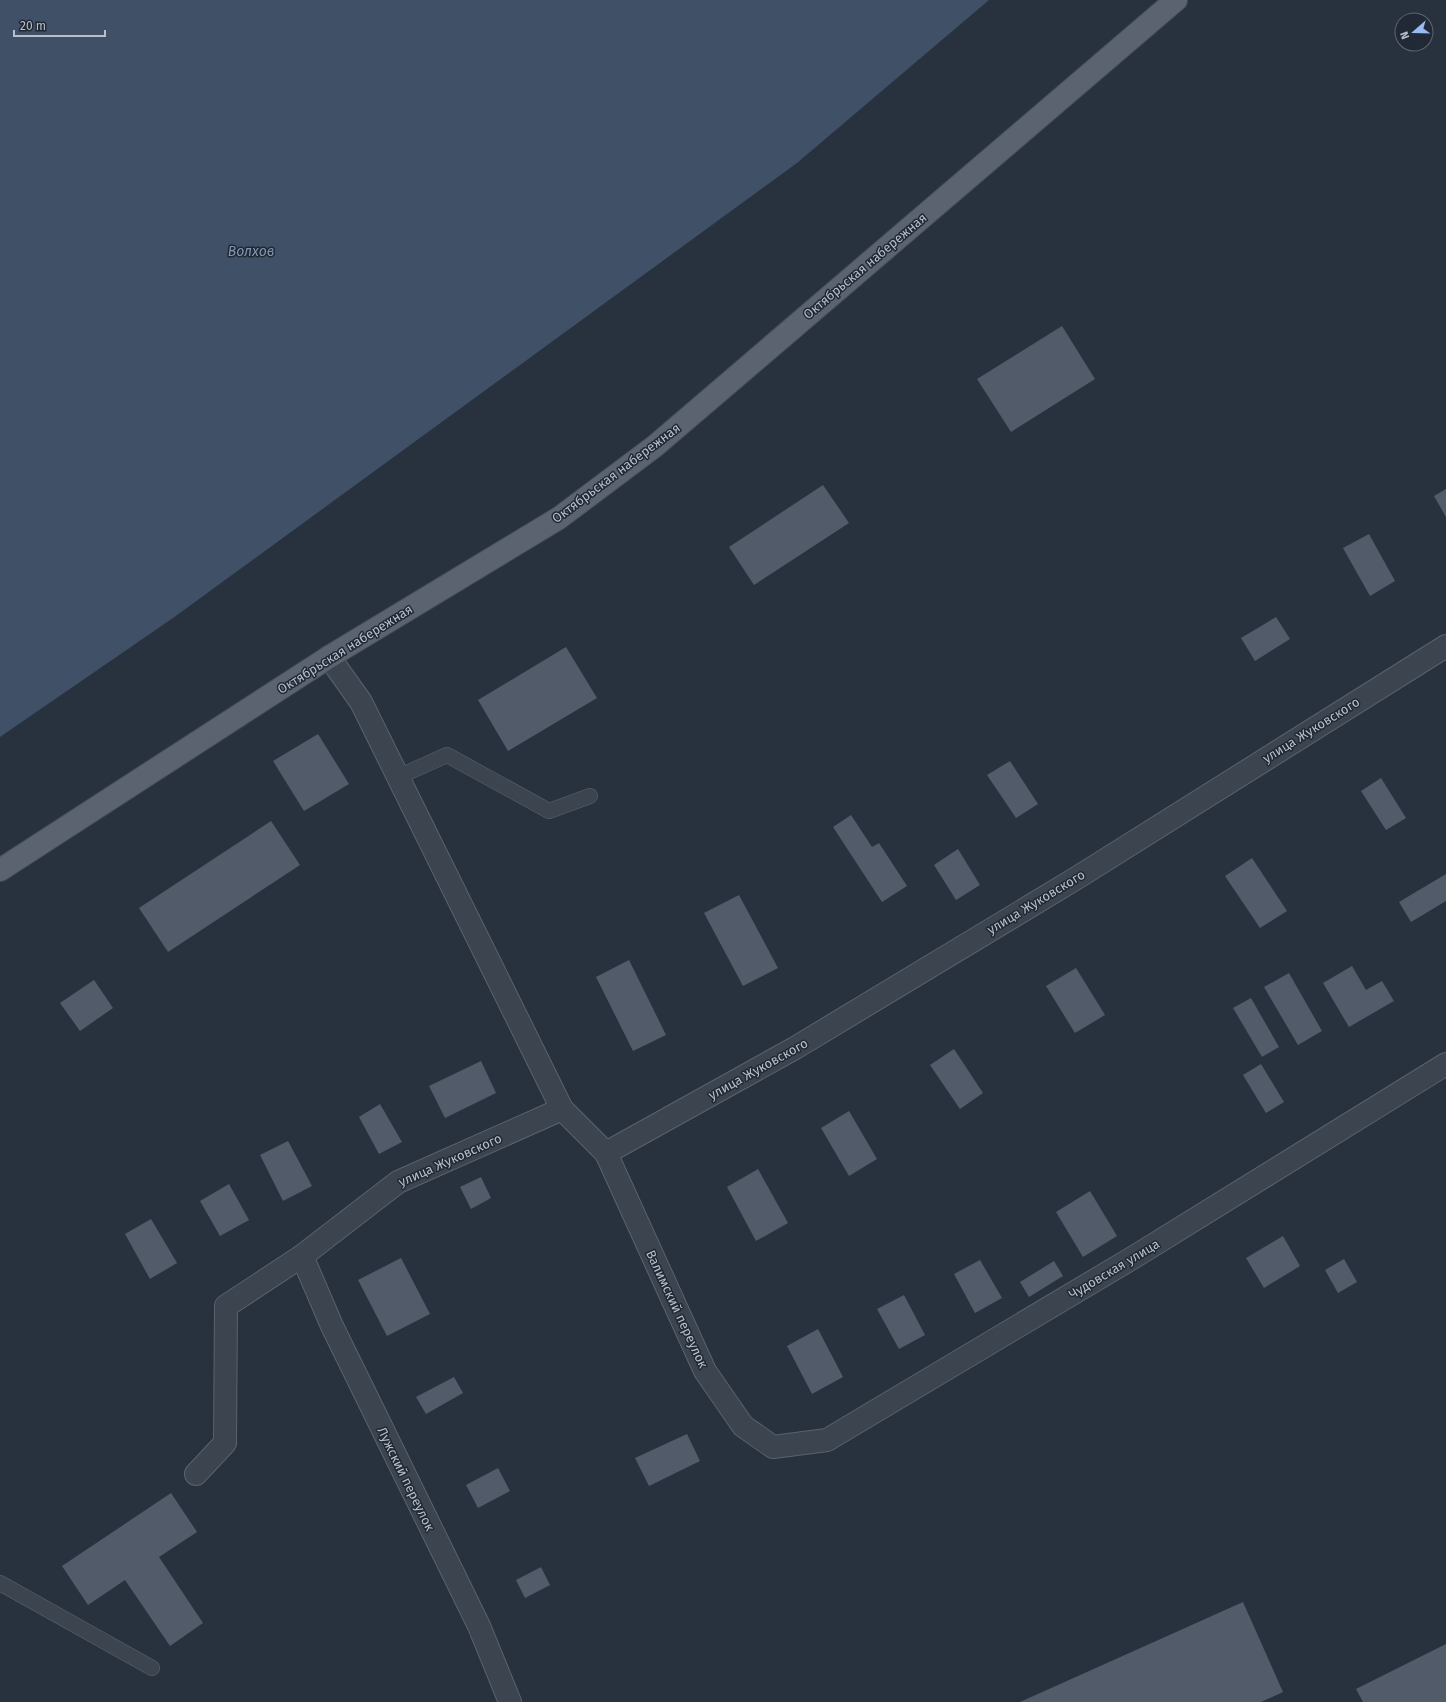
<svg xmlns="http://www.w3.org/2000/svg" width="1446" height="1702" font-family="'Fira Sans',sans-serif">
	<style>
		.water { fill: #3f5067 }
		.building { fill: #515b6a }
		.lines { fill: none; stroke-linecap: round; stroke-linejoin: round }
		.lane-casing { stroke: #5a626d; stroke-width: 16 }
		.street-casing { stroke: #5a626d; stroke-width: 24 }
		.primary-casing { stroke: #454d58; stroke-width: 24 }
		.lane { stroke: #3c444f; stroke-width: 15 }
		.street { stroke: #3c444f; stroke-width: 22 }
		.primary { stroke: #5a636f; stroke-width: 22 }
		.labels { text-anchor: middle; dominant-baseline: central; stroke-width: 3; stroke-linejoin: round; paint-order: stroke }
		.street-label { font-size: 13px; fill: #b8bfca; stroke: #202935 }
		.water-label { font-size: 14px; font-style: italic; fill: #8296af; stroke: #202935 }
	</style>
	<rect width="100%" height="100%" fill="#28323f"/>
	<path class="water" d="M0 0H989L797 163 173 618 0 737Z"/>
	<g class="building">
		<path d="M1062 326 1095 379 1011 432 977 379Z"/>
		<path d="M823 485 849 523 754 585 729 547Z"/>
		<path d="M1446 489V517L1434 496Z"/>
		<path d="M1369 534 1395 581 1370 596 1343 548Z"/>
		<path d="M1276 617 1290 639 1255 661 1241 638Z"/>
		<path d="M566 647 597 698 508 751 478 700Z"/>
		<path d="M318 734 349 784 304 811 273 761Z"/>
		<path d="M1010 761 1038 804 1016 818 987 775Z"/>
		<path d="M1381 778 1406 818 1386 830 1361 791Z"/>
		<path d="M851 815 872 847 879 843 907 886 882 902 833 827Z"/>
		<path d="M271 821 300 865 168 952 139 908Z"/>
		<path d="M958 849 980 885 956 900 934 865Z"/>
		<path d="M1252 858 1287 911 1260 928 1225 876Z"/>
		<path d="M1446 874V901L1411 922 1399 902Z"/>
		<path d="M739 895 778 968 743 986 704 913Z"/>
		<path d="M629 960 666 1035 633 1051 596 977Z"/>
		<path d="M1352 966 1366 990 1382 981 1394 1001 1349 1027 1323 983Z"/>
		<path d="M1076 968 1105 1015 1075 1033 1046 986Z"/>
		<path d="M1289 973 1322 1031 1298 1045 1264 987Z"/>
		<path d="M94 980 113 1008 80 1031 60 1003Z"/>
		<path d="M1251 998 1279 1047 1262 1057 1233 1008Z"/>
		<path d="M954 1049 983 1093 960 1109 930 1065Z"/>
		<path d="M481 1061 496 1093 445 1118 429 1086Z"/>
		<path d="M1261 1064 1284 1102 1266 1113 1243 1075Z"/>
		<path d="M380 1104 402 1142 379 1154 359 1117Z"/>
		<path d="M849 1111 877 1159 849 1176 821 1128Z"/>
		<path d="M288 1141 312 1186 283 1201 260 1155Z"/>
		<path d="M758 1169 788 1223 756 1241 727 1187Z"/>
		<path d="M481 1177 491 1198 471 1209 460 1187Z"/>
		<path d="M229 1184 249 1220 220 1236 200 1201Z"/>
		<path d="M1090 1191 1117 1236 1083 1257 1056 1212Z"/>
		<path d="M151 1219 177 1263 150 1279 125 1234Z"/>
		<path d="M1283 1236 1300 1266 1264 1288 1246 1258Z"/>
		<path d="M401 1258 430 1314 387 1336 358 1280Z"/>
		<path d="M1344 1259 1357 1282 1338 1293 1325 1270Z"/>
		<path d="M980 1260 1002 1298 975 1313 954 1274Z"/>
		<path d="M1054 1261 1063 1276 1029 1297 1020 1282Z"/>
		<path d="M904 1295 925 1335 899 1349 877 1309Z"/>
		<path d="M818 1329 843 1377 812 1394 787 1346Z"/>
		<path d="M454 1377 463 1393 426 1414 416 1397Z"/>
		<path d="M687 1434 700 1461 649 1486 635 1458Z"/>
		<path d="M498 1468 510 1491 478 1508 466 1485Z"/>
		<path d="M171 1493 197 1532 159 1557 203 1623 170 1646 125 1580 88 1605 62 1566Z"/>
		<path d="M541 1567 550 1585 525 1598 516 1580Z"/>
		<path d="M1243 1602 1283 1692 1261 1702H1020Z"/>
		<path d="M1446 1644V1702H1363L1356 1689Z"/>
	</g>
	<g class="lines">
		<g class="lane-casing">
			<g id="lane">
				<path d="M398 777 447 755 549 811 590 796"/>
				<path d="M0 1583 152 1668"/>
			</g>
		</g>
		<g class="street-casing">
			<g id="street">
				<path d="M329 657 361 702 562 1109"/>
				<path d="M606 1153 705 1371 743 1426 773 1447 827 1440 1134 1257 1446 1064"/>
				<path d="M302 1256 332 1326 479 1626 510 1702"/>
				<path d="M196 1474 225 1443 226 1306 302 1256 398 1182 562 1109 606 1153 795 1048 1075 879 1446 646"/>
			</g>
		</g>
		<g class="primary-casing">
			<path id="primary" d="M0 870 329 657 559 518 655 446 1176 0"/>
		</g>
		<use href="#lane" class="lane"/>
		<use href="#street" class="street"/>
		<use href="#primary" class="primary"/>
	</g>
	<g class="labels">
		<g class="street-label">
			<text transform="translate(865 266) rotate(-40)">Октябрьская набережная</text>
			<text transform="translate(616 473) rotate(-37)">Октябрьская набережная</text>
			<text transform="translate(345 649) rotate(-32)">Октябрьская набережная</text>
			<text transform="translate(1311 730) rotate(-32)">улица Жуковского</text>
			<text transform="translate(1036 902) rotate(-31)">улица Жуковского</text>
			<text transform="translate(758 1069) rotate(-29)">улица Жуковского</text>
			<text transform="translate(450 1160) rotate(-24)">улица Жуковского</text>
			<text transform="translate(1114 1269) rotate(-31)">Чудовская улица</text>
			<text transform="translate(677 1309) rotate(65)">Валимский переулок</text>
			<text transform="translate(406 1479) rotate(64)">Лужский переулок</text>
		</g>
		<g class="water-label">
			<text x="251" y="251">Волхов</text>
		</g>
	</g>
	<g transform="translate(1414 32) rotate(250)"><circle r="19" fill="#202935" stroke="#5d6571"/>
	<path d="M0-3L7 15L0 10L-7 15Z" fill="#96baf1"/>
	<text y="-6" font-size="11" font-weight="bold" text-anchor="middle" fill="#b8bfca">N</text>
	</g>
	<path d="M14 30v6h91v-6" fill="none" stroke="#b8bfca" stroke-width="2"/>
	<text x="20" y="30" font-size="12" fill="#b8bfca" stroke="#202935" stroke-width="3" paint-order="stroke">20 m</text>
</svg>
